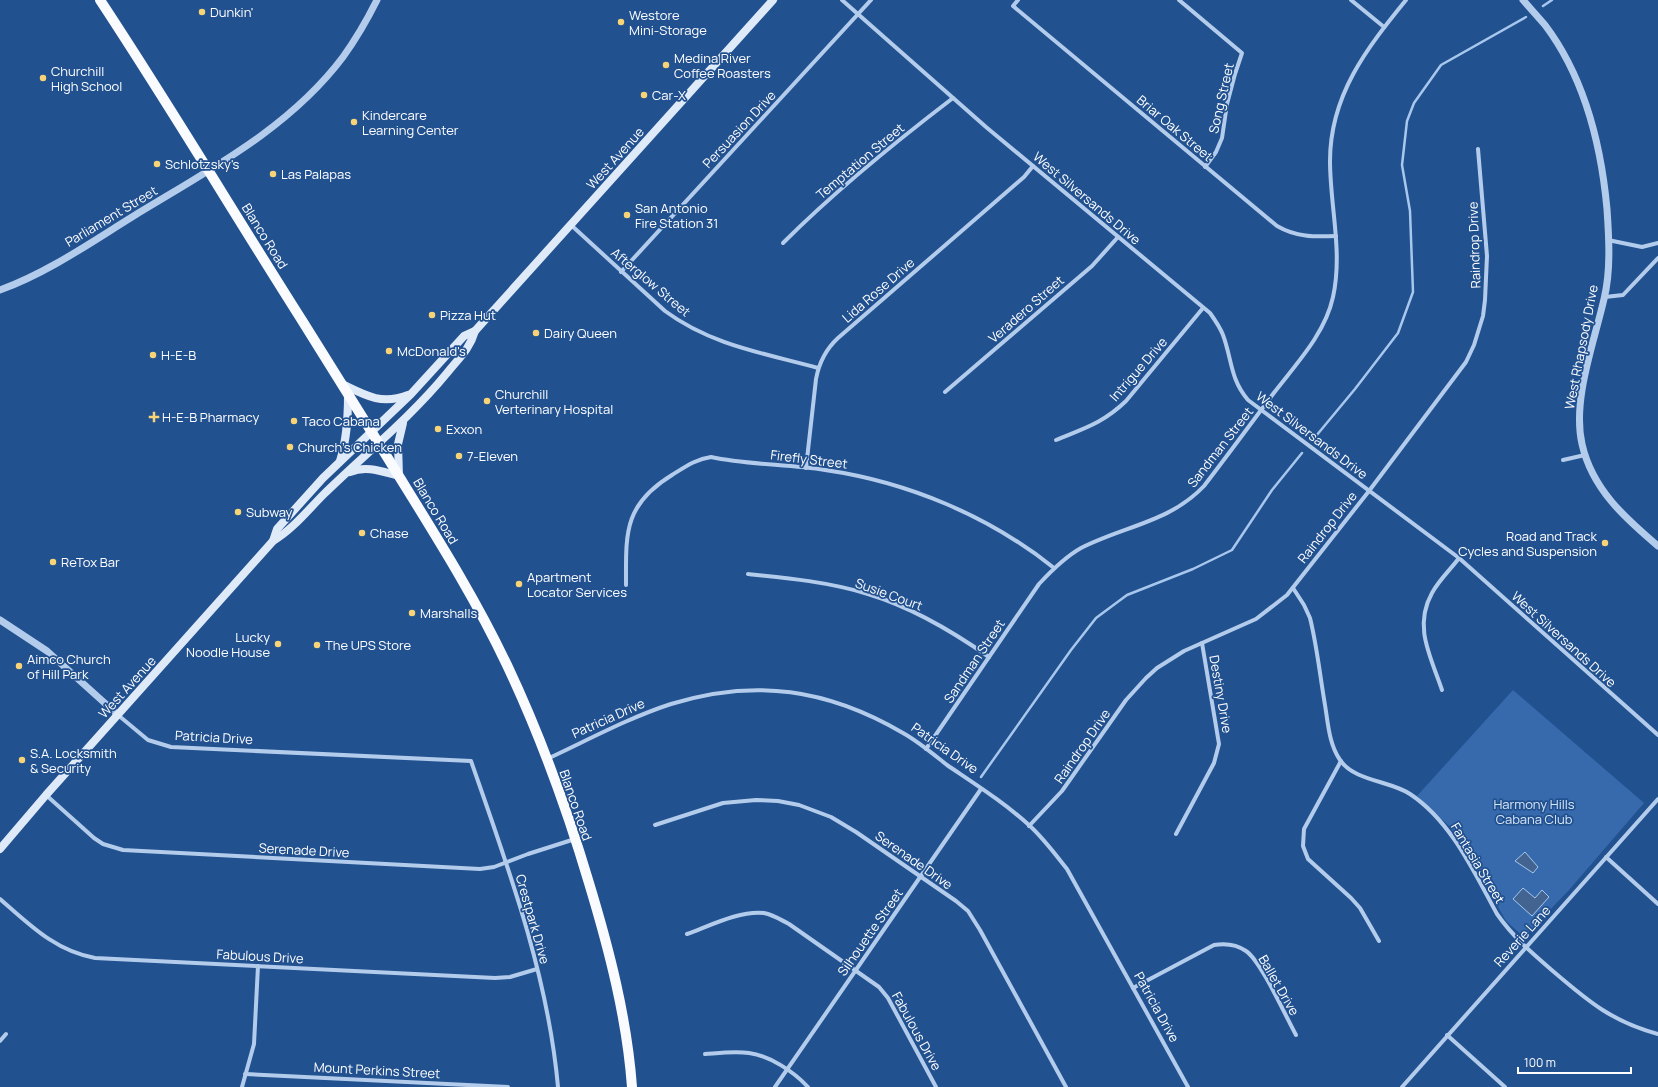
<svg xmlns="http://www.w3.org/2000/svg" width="1658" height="1087" font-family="Manrope,sans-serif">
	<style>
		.green { fill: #366aad }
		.water { fill: #436491; stroke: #a7c7ed }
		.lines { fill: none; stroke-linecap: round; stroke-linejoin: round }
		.stream { stroke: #a7c7ed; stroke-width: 2.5 }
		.minor { stroke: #b3ccec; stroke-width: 4 }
		.tertiary { stroke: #b3ccec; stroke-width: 7 }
		.secondary { stroke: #dfeaf9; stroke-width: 8 }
		.primary { stroke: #f9fbff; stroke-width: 10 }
		.poi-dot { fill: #f8d476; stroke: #225190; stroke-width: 1.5 }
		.labels { text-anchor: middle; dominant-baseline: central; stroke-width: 3.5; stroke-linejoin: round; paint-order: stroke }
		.poi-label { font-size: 13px; fill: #fff; stroke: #225190; text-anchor: start }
		.street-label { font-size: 13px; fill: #fff; stroke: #225190 }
		.park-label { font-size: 13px; fill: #d8e7f9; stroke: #225190 }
	</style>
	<rect width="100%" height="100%" fill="#225190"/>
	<path class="green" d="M1513 690 1644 803 1569 890 1524 937 1506 921 1461 841 1448 825 1417 796Z"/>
	<g class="water">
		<path d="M1525 852 1538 867 1533 873 1515 861Z"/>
		<path d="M1523 888 1535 898 1542 890 1549 897 1532 916 1513 899Z"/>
	</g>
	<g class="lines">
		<g class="stream">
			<path d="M1543 6 1552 0"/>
			<path d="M1316 436 1355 389 1398 333 1413 292 1410 211 1402 165 1407 121 1414 103 1441 65 1526 17"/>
			<path d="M981 777 1071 650 1096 618 1127 595 1193 569 1232 550 1272 490 1302 453"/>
		</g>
		<g class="minor">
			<path d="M842 0 986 127 1210 313C1215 320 1220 327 1223 335 1232 359 1230 379 1248 400L1459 558 1658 735"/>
			<path d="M1018 0 1013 6 1277 226C1296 237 1314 237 1336 236"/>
			<path d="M1179 0 1242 53 1235 74 1227 104 1222 138 1216 152 1205 167"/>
			<path d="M1351 0 1384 27"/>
			<path d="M571 225 665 311C711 345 763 353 818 368"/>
			<path d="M1608 240 1642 247 1658 243"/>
			<path d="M783 243C835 191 894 143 953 98"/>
			<path d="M621 272 871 0"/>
			<path d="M1605 297 1623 295 1658 258"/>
			<path d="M945 392 1092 266 1118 237"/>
			<path d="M1056 440C1085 428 1103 423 1126 401L1203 308"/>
			<path d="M1563 460 1585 455"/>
			<path d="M806 468 816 379C819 363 826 349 838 338L1024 177 1033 166"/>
			<path d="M748 574C788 578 829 582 868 594 911 607 952 631 989 657"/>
			<path d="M626 585C626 534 623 505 672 475 685 467 696 459 711 457 748 465 787 464 825 470 908 482 989 516 1054 568"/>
			<path d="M1293 588 1304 605 1310 618C1317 646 1320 676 1325 705 1328 723 1329 744 1340 760 1354 781 1391 781 1410 794 1451 821 1474 872 1497 914 1513 937 1533 954 1554 972 1589 1002 1613 1022 1658 1034"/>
			<path d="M1442 690C1431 657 1413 627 1432 593 1439 580 1451 569 1459 558"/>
			<path d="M118 715 148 740 171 747 471 761C508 867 548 975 558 1087"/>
			<path d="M926 749 1039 584C1052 570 1065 557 1081 548 1124 526 1170 522 1204 486 1227 456 1250 425 1273 394 1296 364 1325 334 1333 297 1343 252 1330 206 1330 161 1330 95 1367 48 1406 0"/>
			<path d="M547 759C588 740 628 718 671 704 755 678 828 689 903 733 919 742 933 754 947 765 975 784 1005 803 1030 826 1044 839 1055 854 1067 869L1188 1087"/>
			<path d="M1341 761 1304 829 1303 846 1308 859 1351 898 1360 908 1379 941"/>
			<path d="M46 795 94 838 103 844 123 850 480 869 494 867 528 854 575 839"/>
			<path d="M655 825 723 803 756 800 778 801 799 805 831 817 856 832 956 901 968 911 980 930 1066 1087"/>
			<path d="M1029 826 1062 791 1126 700 1146 678 1157 668 1184 651 1256 619 1287 595 1369 491 1466 362 1474 345 1483 316 1485 300 1487 256 1478 149"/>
			<path d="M1176 834 1214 763 1219 744 1202 643"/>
			<path d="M1606 857 1658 904"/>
			<path d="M0 899C29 924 55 951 95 958L495 978 510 977 537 969"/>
			<path d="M687 934C709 926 741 910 764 913 774 915 781 920 789 924L879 987 888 998 936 1087"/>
			<path d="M1133 988 1214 945C1226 943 1236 944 1246 951 1261 961 1286 1017 1296 1035"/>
			<path d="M1447 1035 1505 1087"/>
			<path d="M0 1041 6 1034"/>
			<path d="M705 1054C719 1053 735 1051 749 1053 770 1056 793 1071 808 1087"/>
			<path d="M245 1074 508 1087"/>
			<path d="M242 1087 254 1044 258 966"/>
			<path d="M775 1087C843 987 913 889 981 789"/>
			<path d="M1402 1087 1658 799"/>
		</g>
		<g class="tertiary">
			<path d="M1523 0C1530 8 1538 17 1545 25 1585 78 1601 144 1607 209 1609 238 1611 271 1604 299 1594 343 1572 400 1582 444 1592 489 1625 518 1658 546"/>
			<path d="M0 290C47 273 90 243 132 217 207 171 289 129 343 57 356 39 367 20 377 0"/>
			<path d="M0 620 47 651 118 715"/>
		</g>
		<g class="secondary">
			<path d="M342 384C366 396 382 405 408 395"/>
			<path d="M340 461C347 439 348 418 348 395"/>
			<path d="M350 472C367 465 383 472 399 476L398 444 403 423"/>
			<path d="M273 541 277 529 323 478 411 394 464 336 475 331 773 0"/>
			<path d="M0 849 46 795 273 541C293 529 307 511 324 494 365 454 410 418 447 373 458 359 470 349 475 331"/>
		</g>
		<path class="primary" d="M100 0C170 106 235 215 303 322 329 364 355 406 381 447 425 519 471 589 507 665 540 735 567 809 589 883 609 949 627 1018 632 1087"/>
	</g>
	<g class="poi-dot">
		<circle cx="202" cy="12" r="4"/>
		<circle cx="621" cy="22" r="4"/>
		<circle cx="666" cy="65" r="4"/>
		<circle cx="43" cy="78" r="4"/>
		<circle cx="644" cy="95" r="4"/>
		<circle cx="354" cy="122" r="4"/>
		<circle cx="157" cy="164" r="4"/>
		<circle cx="273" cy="174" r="4"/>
		<circle cx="627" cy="215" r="4"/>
		<circle cx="432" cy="315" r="4"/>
		<circle cx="536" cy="333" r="4"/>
		<circle cx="389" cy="351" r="4"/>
		<circle cx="153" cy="355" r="4"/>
		<circle cx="487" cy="401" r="4"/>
		<path d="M152 411h4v4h4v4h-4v4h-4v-4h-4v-4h4z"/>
		<circle cx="294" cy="421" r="4"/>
		<circle cx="438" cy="429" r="4"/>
		<circle cx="290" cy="447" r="4"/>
		<circle cx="459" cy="456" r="4"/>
		<circle cx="238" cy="512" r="4"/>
		<circle cx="362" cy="533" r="4"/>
		<circle cx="1605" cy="543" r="4"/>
		<circle cx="53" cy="562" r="4"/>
		<circle cx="519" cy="584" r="4"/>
		<circle cx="412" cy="613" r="4"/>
		<circle cx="278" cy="644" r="4"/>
		<circle cx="317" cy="645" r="4"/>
		<circle cx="19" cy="666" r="4"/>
		<circle cx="22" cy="760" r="4"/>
	</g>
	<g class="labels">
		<g class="poi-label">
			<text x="210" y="12">Dunkin'</text>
			<text x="629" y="15">Westore<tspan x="629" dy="15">Mini-Storage</tspan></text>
			<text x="674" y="58">Medina River<tspan x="674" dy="15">Coffee Roasters</tspan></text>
			<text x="51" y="71">Churchill<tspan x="51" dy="15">High School</tspan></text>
			<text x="652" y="95">Car-X</text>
			<text x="362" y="115">Kindercare<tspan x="362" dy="15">Learning Center</tspan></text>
			<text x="165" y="164">Schlotzsky's</text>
			<text x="281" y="174">Las Palapas</text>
			<text x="635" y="208">San Antonio<tspan x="635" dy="15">Fire Station 31</tspan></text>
			<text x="440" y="315">Pizza Hut</text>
			<text x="544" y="333">Dairy Queen</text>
			<text x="397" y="351">McDonald's</text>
			<text x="161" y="355">H-E-B</text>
			<text x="495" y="394">Churchill<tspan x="495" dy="15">Verterinary Hospital</tspan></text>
			<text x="162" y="417">H-E-B Pharmacy</text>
			<text x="302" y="421">Taco Cabana</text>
			<text x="446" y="429">Exxon</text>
			<text x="298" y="447">Church's Chicken</text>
			<text x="467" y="456">7-Eleven</text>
			<text x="246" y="512">Subway</text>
			<text x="370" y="533">Chase</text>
			<text x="1597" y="536" text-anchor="end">Road and Track<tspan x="1597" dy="15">Cycles and Suspension</tspan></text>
			<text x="61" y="562">ReTox Bar</text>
			<text x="527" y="577">Apartment<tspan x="527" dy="15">Locator Services</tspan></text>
			<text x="420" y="613">Marshalls</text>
			<text x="270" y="637" text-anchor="end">Lucky<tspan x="270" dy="15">Noodle House</tspan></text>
			<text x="325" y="645">The UPS Store</text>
			<text x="27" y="659">Aimco Church<tspan x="27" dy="15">of Hill Park</tspan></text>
			<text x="30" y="753">S.A. Locksmith<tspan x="30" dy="15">&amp; Security</tspan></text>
		</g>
		<g class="street-label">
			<text transform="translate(1221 98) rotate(-77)">Song Street</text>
			<text transform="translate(1175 128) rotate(40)">Briar Oak Street</text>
			<text transform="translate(739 129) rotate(-47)">Persuasion Drive</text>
			<text transform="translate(615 158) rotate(-48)">West Avenue</text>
			<text transform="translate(860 161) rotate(-40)">Temptation Street</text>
			<text transform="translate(1087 198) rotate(40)">West Silversands Drive</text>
			<text transform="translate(111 216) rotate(-31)">Parliament Street</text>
			<text transform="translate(265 236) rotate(58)">Blanco Road</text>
			<text transform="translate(1474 245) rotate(-92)">Raindrop Drive</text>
			<text transform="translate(651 282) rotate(40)">Afterglow Street</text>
			<text transform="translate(878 290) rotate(-41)">Lida Rose Drive</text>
			<text transform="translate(1026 309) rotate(-41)">Veradero Street</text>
			<text transform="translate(1581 347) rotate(-79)">West Rhapsody Drive</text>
			<text transform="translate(1138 369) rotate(-49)">Intrigue Drive</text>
			<text transform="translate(1312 435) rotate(37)">West Silversands Drive</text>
			<text transform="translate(1220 447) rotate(-52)">Sandman Street</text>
			<text transform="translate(809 459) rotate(7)">Firefly Street</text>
			<text transform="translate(436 511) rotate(59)">Blanco Road</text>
			<text transform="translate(1327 527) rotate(-52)">Raindrop Drive</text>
			<text transform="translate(889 594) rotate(20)">Susie Court</text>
			<text transform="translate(1564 639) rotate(42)">West Silversands Drive</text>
			<text transform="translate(974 661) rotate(-56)">Sandman Street</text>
			<text transform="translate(127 687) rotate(-48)">West Avenue</text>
			<text transform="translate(1221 694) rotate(80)">Destiny Drive</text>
			<text transform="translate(608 718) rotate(-24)">Patricia Drive</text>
			<text transform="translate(214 737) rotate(3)">Patricia Drive</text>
			<text transform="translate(1082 746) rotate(-55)">Raindrop Drive</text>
			<text transform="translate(945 748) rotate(35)">Patricia Drive</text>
			<text transform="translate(576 805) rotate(71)">Blanco Road</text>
			<text transform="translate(304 850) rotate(3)">Serenade Drive</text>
			<text transform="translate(914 860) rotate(35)">Serenade Drive</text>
			<text transform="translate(1478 863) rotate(59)">Fantasia Street</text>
			<text transform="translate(533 919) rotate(74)">Crestpark Drive</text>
			<text transform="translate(870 932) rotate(-55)">Silhouette Street</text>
			<text transform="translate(1522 936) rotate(-48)">Reverie Lane</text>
			<text transform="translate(260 956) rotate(3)">Fabulous Drive</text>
			<text transform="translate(1279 985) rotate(60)">Ballet Drive</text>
			<text transform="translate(1157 1007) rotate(61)">Patricia Drive</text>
			<text transform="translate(917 1031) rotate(61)">Fabulous Drive</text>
			<text transform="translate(377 1070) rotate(3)">Mount Perkins Street</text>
		</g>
		<g class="park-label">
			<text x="1534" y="804">Harmony Hills<tspan x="1534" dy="15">Cabana Club</tspan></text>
		</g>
	</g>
	<path d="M1518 1067v6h113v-6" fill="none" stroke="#ffffff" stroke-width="2"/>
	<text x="1524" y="1067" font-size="12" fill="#ffffff" stroke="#225190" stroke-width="3" paint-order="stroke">100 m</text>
</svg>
